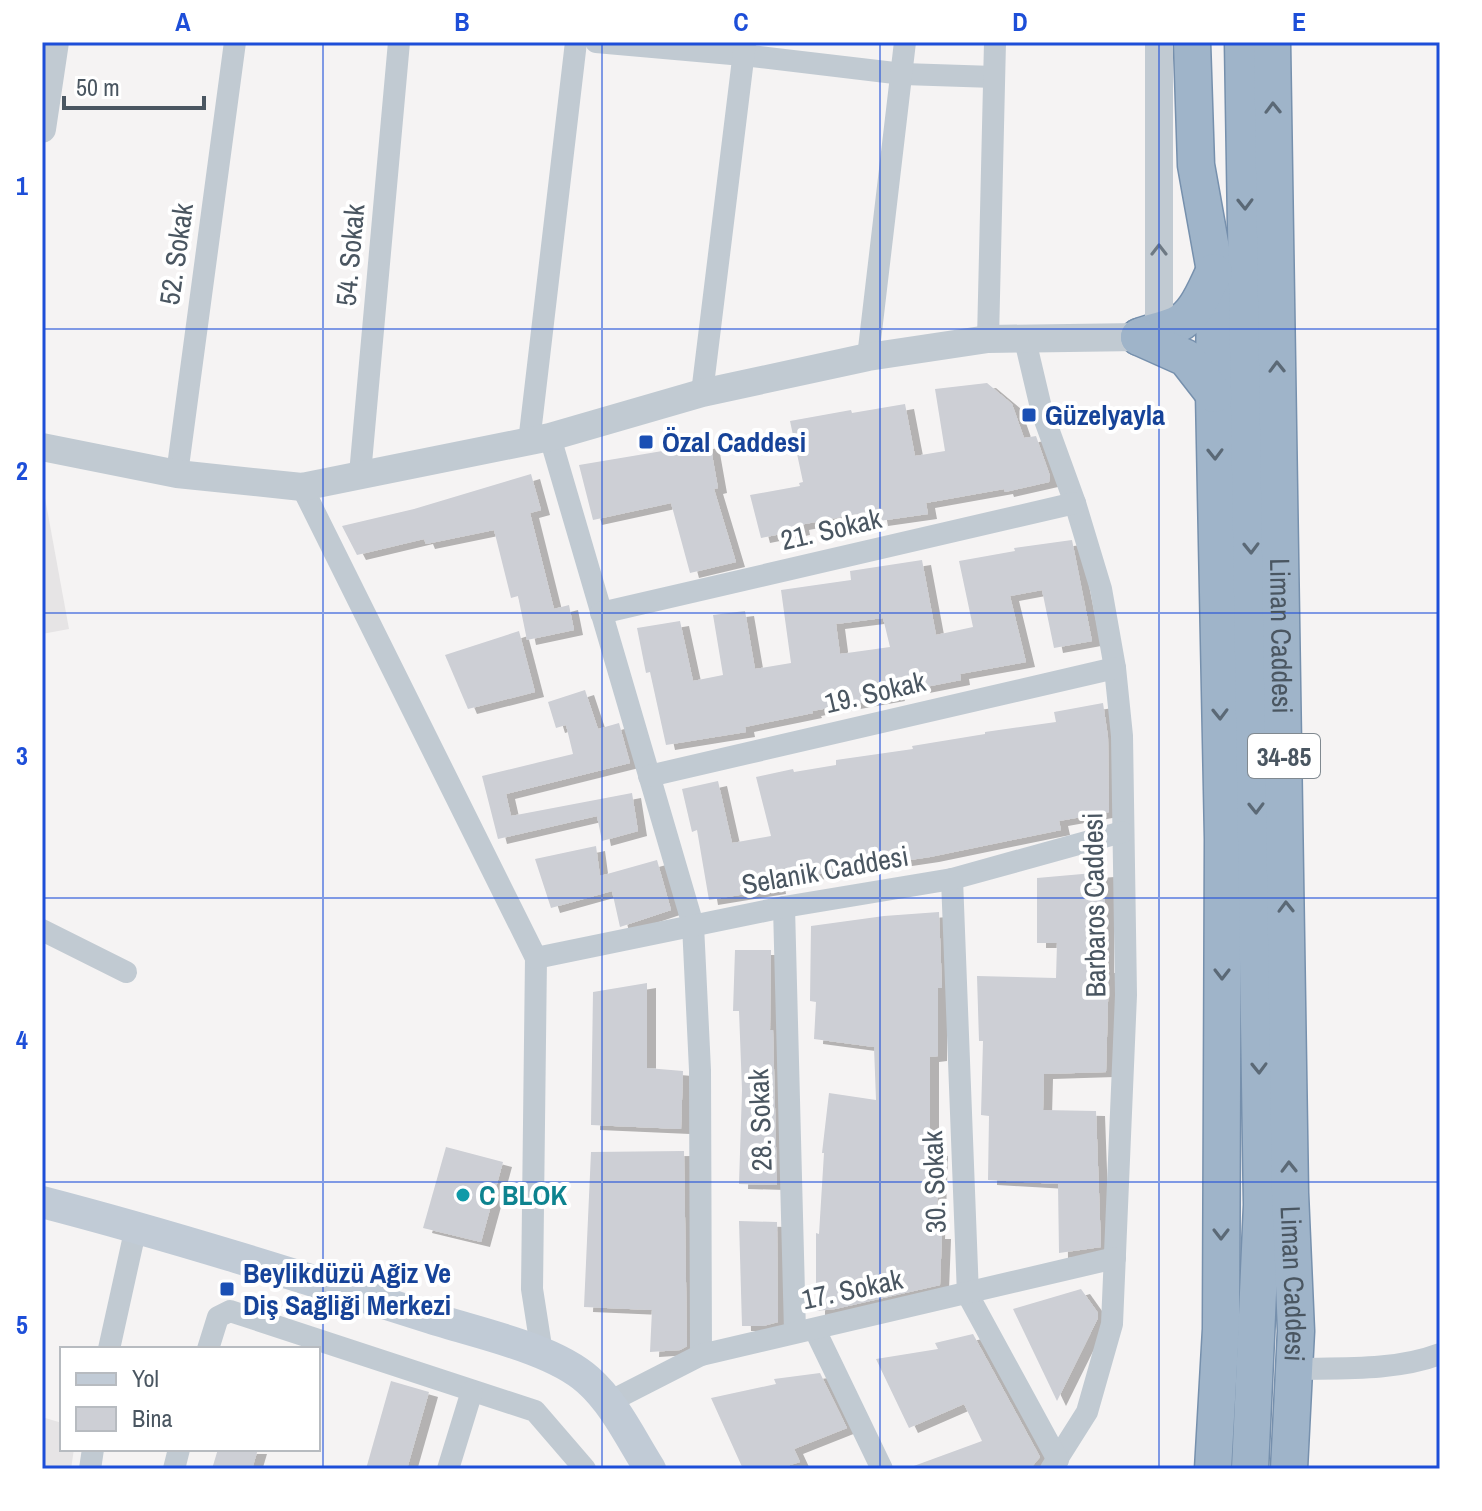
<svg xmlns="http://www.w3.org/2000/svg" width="1482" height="1511" font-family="'Archivo Narrow',sans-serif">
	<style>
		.education { fill: #e6e4e5 }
		.building { fill: #cdcfd5; fill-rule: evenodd; filter: url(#shadow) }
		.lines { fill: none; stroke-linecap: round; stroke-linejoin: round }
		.trunk-casing { stroke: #7690ad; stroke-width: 39 }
		.minor { stroke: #c1cad2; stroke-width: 22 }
		.tertiary { stroke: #c1cad2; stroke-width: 28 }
		.secondary { stroke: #c1cbd6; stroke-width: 32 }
		.trunk { stroke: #9fb4c9; stroke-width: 36 }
		.oneway { stroke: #5b6976 }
		.oneway2 { stroke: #6e7983 }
		.grid { fill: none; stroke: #1d4ed8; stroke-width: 2; stroke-opacity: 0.55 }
		.transit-dot { fill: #1a4fb4; stroke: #fff; stroke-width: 3 }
		.culture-dot { fill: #0f9aa8; stroke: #fff; stroke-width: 3 }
		.labels { text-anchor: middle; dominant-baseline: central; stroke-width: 8; stroke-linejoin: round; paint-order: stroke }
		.shield { fill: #fff; stroke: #808990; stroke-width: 2 }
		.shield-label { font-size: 26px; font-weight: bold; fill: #4a5661 }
		.street-label { font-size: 28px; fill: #4a5661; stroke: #fff }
		.transit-label { font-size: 28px; font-weight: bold; fill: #164399; stroke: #fff; text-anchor: start }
		.culture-label { font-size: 28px; font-weight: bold; fill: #0d838f; stroke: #fff; text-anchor: start }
		.neatline { fill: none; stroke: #1d4ed8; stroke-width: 3 }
		.grid-label { font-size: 26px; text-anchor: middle; font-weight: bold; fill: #1d4ed8 }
	</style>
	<defs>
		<filter id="shadow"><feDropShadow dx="9" dy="5" stdDeviation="0" flood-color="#0004"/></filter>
	</defs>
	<rect width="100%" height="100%" fill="#f5f3f3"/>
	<g class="education">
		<path d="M42 497 45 498 69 629 42 634Z"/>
		<path d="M42 1417 62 1423V1449H74L71 1469H42Z"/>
	</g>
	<g class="building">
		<path d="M987 383 1012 404 1024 438 1036 436 1050 476 1049 482 1005 492 1004 489 926 503 928 514 879 521 877 510 800 525 801 530 761 538 750 495 800 486 799 483 803 482 790 421 851 410 852 413 905 404 915 456 945 451 935 389Z"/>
		<path d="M710 443 718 488 714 489 736 562 690 573 671 503 593 520 579 465Z"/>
		<path d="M531 474 541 510 530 513 554 609 569 605 574 630 527 640 518 596 511 598 494 530 426 544 424 539 357 555 342 526 414 509Z"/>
		<path d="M1072 540 1092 641 1054 648 1042 590 1010 596 1026 662 960 674 961 680 895 693 896 696 812 711 813 713 745 727 746 732 666 745 650 672 646 673 637 628 680 621 693 681 723 675 713 615 745 611 755 669 791 663 781 590 851 580 850 571 922 560 936 635 973 627 959 561 1015 551 1014 548ZM883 618 890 647 840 654 836 624Z"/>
		<path d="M519 631 535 692 468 709 445 655Z"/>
		<path d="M585 690 598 729 619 723 630 763 506 794 511 816 632 793 638 831 602 841 597 816 498 839 482 776 573 754 566 725 556 728 548 702Z"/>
		<path d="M1103 703 1108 737 1109 812 1059 821 1061 830 930 857 816 874 776 883 777 889 709 900 697 830 692 832 682 789 718 781 732 843 771 836 756 777 793 769 794 772 836 765V760L913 749 912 746 985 734V732L1056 722 1054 712Z"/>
		<path d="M596 846 600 876 657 860 671 910 620 927 612 891 551 908 535 859Z"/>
		<path d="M1105 872V968H1109L1106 1072 1044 1074 1043 1110 1096 1111 1101 1247 1059 1253 1058 1184 988 1180 989 1116 981 1115 983 1041H979L977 976 1056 978 1057 943H1037V878Z"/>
		<path d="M939 912 942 988H938V1056L930 1057V1151H939L936 1234H942L940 1285 835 1309 816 1311V1233L819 1234 824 1153H822L829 1093 876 1100 874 1047 814 1039 816 1002 810 1001 811 926 884 916Z"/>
		<path d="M735 950H771L770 1030H773L777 1185 739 1184 742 1090 739 1011H733Z"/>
		<path d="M647 983V1068L683 1071 681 1129 591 1125 593 992Z"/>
		<path d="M446 1147 503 1162 481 1242 423 1228Z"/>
		<path d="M684 1151 687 1346 680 1350 650 1352 652 1310 584 1307 591 1152Z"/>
		<path d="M739 1221 777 1222 778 1322 763 1326H742Z"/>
		<path d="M1081 1289 1098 1313V1318L1057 1401 1013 1309Z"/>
		<path d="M973 1334 1040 1457 1030 1469H911V1467L982 1441 964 1404 909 1428 876 1359 938 1349 935 1343Z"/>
		<path d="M820 1373 847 1428 794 1449 800 1462 777 1469H743L711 1398 776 1384 774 1379Z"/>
		<path d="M391 1381 429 1392 407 1469H366Z"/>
		<path d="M218 1449H258L252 1469H212Z"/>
	</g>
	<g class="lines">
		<g class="trunk-casing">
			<g id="trunk">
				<path d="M1192 42 1196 165 1215 271 1214 394 1223 839 1221 1329 1213 1469"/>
				<path d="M1243 42 1262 1205 1250 1469"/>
				<path id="s1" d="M1272 42 1290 1193 1296 1331 1289 1469"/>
				<path d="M1139 337C1151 332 1165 330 1176 325 1196 316 1205 290 1214 272"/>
				<path d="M1139 337 1186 358 1214 394"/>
			</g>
		</g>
		<g class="minor">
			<path d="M596 42 743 55 903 74 994 77"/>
			<path d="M988 339 995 42"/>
			<path d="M1025 340 1042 412 1075 503 1101 589 1115 668 1122 736 1126 995 1112 1324 1087 1412 1051 1469"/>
			<path d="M868 357 905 42"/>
			<path d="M702 393 745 43"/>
			<path d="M550 437 693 925 700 1070 701 1355"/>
			<path d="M529 442 576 42"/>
			<path d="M177 474 235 42"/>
			<path d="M360 474 399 42"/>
			<path d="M302 487 536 958 532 1289 542 1353"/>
			<path d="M601 613 1075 503"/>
			<path d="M649 776 1115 668"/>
			<path d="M952 879 968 1295 1058 1460"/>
			<path d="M784 907 795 1332"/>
			<path d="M42 930 126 972"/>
			<path d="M536 958 784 907 952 879 1122 832"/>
			<path d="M815 1330 882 1469"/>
			<path d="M109 1349 136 1227"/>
			<path d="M208 1349 218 1317 230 1311 535 1411 585 1469"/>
			<path d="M1294 1369C1342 1368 1395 1371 1440 1354"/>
			<path d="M609 1402 701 1355 1115 1258"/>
			<path d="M90 1469 93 1449"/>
			<path d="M174 1469 179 1449"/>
			<path d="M448 1469 472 1391"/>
		</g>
		<g class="tertiary">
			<path d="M1159 42V328"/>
			<path d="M42 129 55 42"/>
			<path d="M42 447 177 474 302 487 550 437 702 393 868 357 988 339 1139 337"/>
		</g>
		<path class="secondary" d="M42 1202C173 1236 302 1277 431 1318 477 1333 552 1348 588 1380 615 1404 631 1439 650 1469"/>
		<use href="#trunk" class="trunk"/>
	</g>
	<defs><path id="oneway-chevron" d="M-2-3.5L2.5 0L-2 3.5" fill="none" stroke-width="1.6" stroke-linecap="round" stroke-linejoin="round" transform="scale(2)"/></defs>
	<g class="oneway">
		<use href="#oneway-chevron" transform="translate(1273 108) rotate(-91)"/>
		<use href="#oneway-chevron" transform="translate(1245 204) rotate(89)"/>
		<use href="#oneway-chevron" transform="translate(1277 367) rotate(-91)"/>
		<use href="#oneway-chevron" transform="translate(1215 454) rotate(89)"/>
		<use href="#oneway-chevron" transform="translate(1251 548) rotate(89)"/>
		<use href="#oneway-chevron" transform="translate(1220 714) rotate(89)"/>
		<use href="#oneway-chevron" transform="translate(1256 808) rotate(89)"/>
		<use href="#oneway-chevron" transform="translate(1286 907) rotate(-91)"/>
		<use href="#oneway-chevron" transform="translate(1222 974) rotate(90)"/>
		<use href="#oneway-chevron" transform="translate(1259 1068) rotate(89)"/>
		<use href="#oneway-chevron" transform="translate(1289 1167) rotate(-91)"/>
		<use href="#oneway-chevron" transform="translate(1221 1234) rotate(90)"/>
	</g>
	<use class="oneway2" href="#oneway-chevron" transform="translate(1159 250) rotate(-90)"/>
	<path class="grid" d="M323 42V1469M602 42V1469M880 42V1469M1159 42V1469M42 329H1440M42 613H1440M42 898H1440M42 1182H1440"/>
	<g class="transit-dot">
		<rect x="1021" y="407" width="16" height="16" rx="4"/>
		<rect x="638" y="434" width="16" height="16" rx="4"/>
		<rect x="219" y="1281" width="16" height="16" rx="4"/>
	</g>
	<circle class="culture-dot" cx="463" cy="1195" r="8"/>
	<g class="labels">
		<rect class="shield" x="1248" y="734" width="72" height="44" rx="6"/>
		<g class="shield-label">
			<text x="1284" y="756">34-85</text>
		</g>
		<g class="street-label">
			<text transform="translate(176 254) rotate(-82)">52. Sokak</text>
			<text transform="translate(350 255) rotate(-85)">54. Sokak</text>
			<text transform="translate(831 529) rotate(-13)">21. Sokak</text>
			<text stroke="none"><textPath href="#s1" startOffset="594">Liman Caddesi</textPath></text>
			<text transform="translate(875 692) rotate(-13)">19. Sokak</text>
			<text transform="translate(825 870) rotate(-10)">Selanik Caddesi</text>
			<text transform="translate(1094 905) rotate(-91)">Barbaros Caddesi</text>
			<text transform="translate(760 1120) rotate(-92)">28. Sokak</text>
			<text transform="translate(934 1182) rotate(-92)">30. Sokak</text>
			<text stroke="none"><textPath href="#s1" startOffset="1242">Liman Caddesi</textPath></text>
			<text transform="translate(852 1289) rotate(-12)">17. Sokak</text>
		</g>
		<g class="transit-label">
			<text x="1045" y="415">Güzelyayla</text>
			<text x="662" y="442">Özal Caddesi</text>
			<text x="243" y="1273">Beylikdüzü Ağiz Ve<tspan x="243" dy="32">Diş Sağliği Merkezi</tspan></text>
		</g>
		<g class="culture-label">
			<text x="479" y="1195">C BLOK</text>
		</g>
	</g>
	<rect width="1482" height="1511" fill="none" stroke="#ffffff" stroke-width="88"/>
	<rect x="60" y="1347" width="260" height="104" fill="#ffffff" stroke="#b7bbc0" stroke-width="2"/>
	<rect x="76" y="1373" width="40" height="12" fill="#c1cbd6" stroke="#b7bbc0" stroke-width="2"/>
	<text x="132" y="1387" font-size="24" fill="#4a5661">Yol</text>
	<rect x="76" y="1407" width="40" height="24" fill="#cdcfd5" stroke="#b7bbc0" stroke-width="2"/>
	<text x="132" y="1427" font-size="24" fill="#4a5661">Bina</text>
	<path d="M64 96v12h140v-12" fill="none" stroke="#4a5661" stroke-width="4"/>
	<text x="76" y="96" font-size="24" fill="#4a5661" stroke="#ffffff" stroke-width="6" paint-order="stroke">50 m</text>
	<rect x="44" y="44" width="1394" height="1423" class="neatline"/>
	<g class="grid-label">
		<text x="183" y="31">A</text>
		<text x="462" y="31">B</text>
		<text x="741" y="31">C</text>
		<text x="1020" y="31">D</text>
		<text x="1299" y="31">E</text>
		<text x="22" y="195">1</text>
		<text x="22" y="480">2</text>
		<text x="22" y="765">3</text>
		<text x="22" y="1049">4</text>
		<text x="22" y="1334">5</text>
	</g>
</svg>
